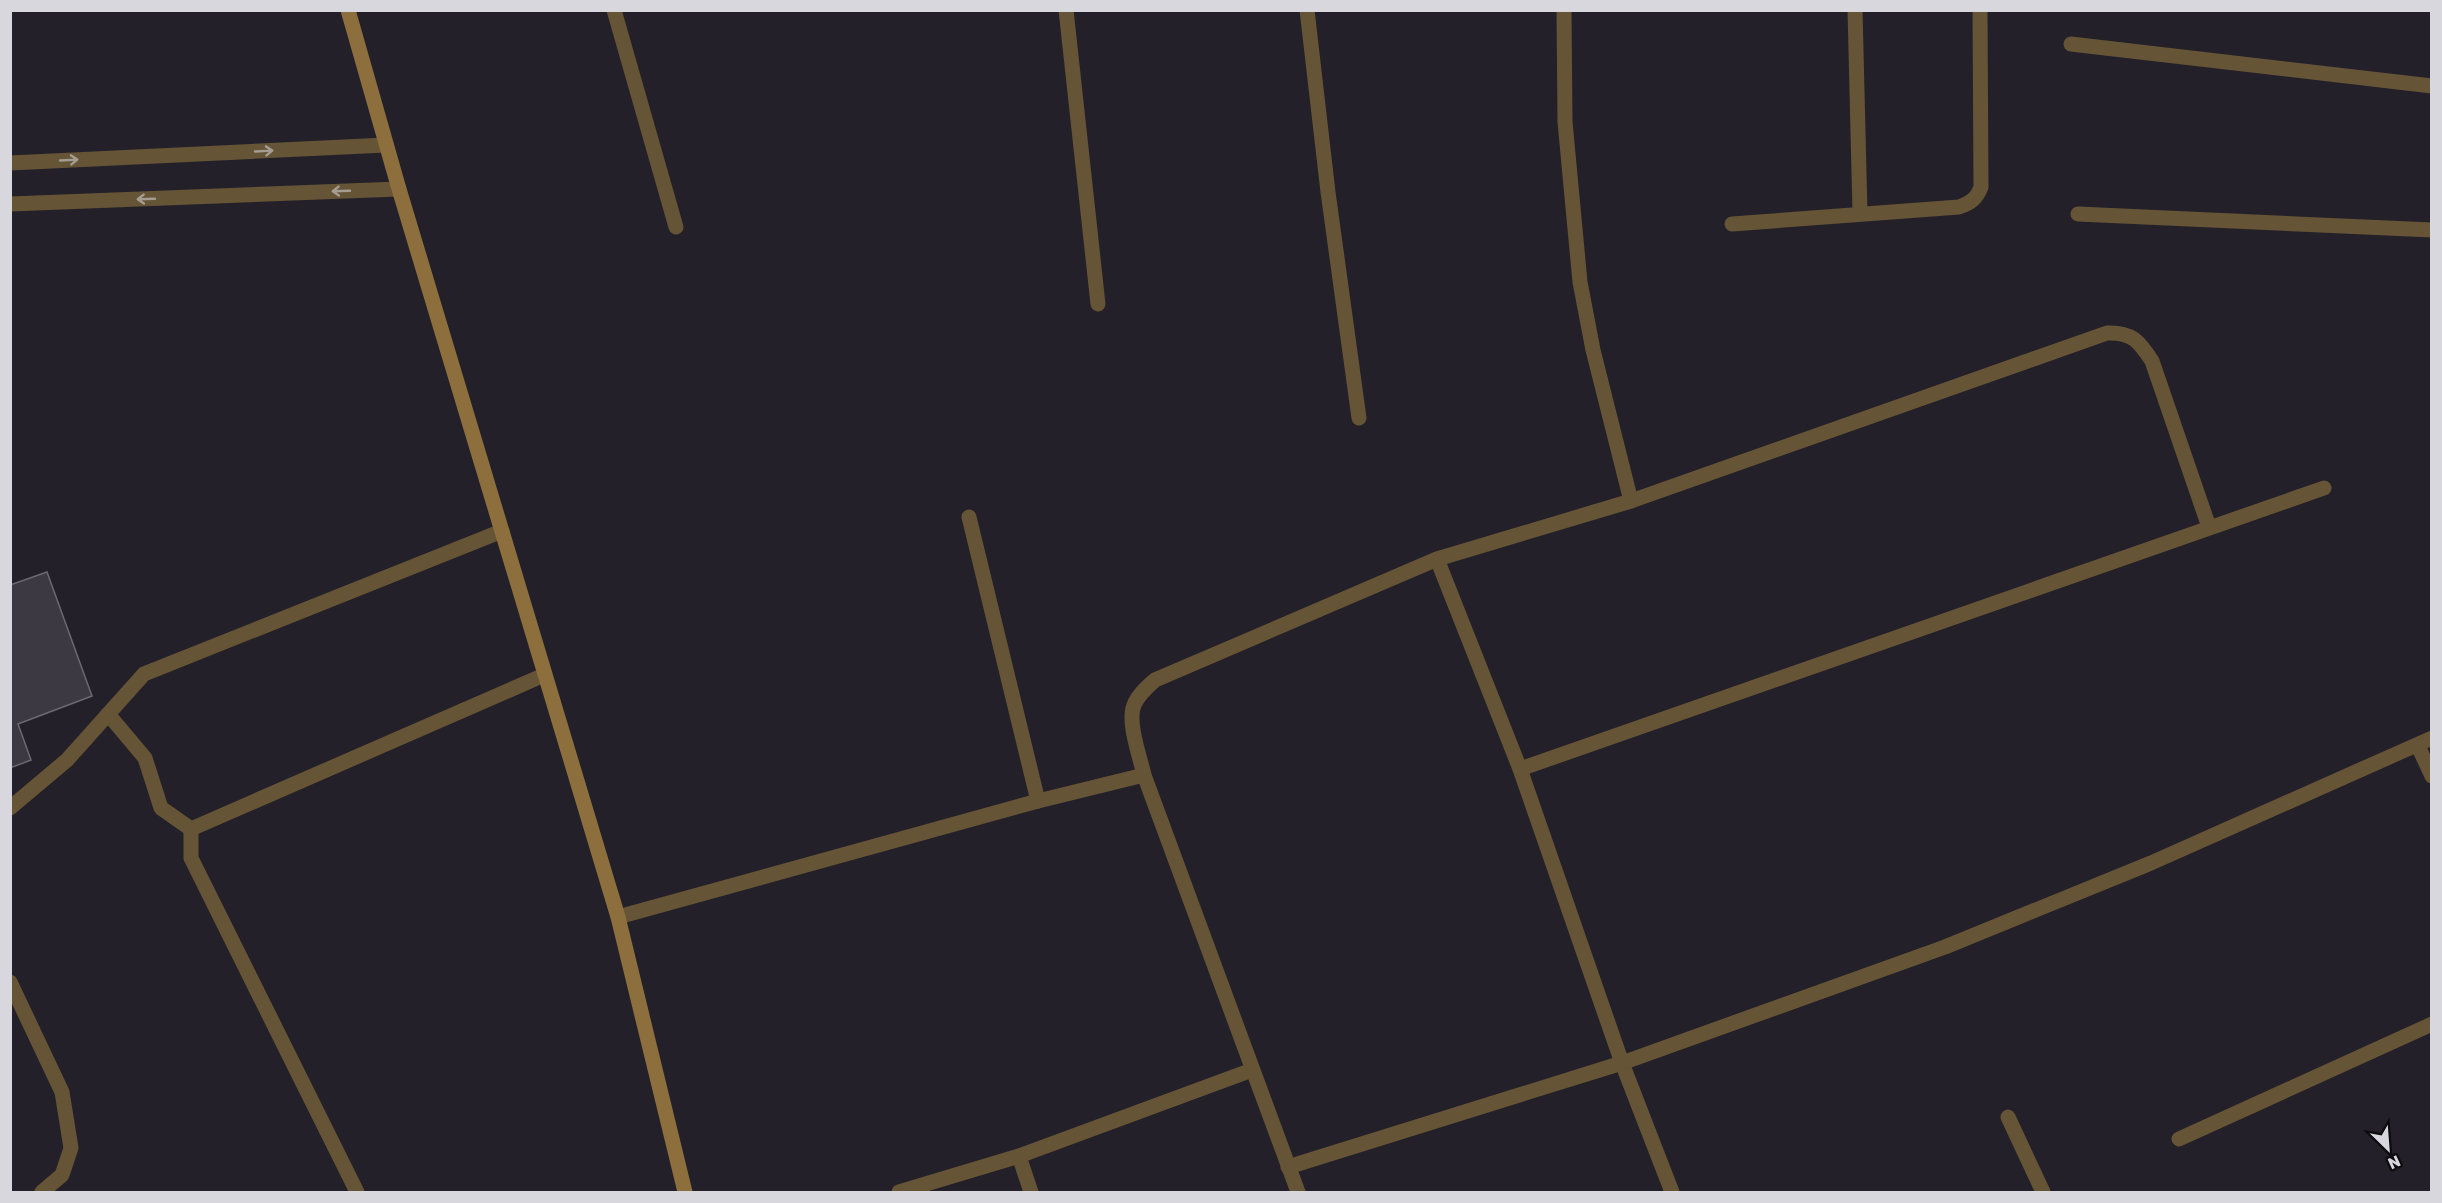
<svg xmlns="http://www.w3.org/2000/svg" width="2442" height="1203" font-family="Rubik,sans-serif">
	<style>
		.building { fill: #3c3942; stroke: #6c6973; stroke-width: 1.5 }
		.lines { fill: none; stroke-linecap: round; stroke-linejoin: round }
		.lane { stroke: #655435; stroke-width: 15 }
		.street { stroke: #655435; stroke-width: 15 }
		.secondary { stroke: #8c6f3c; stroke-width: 15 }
		.oneway { stroke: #a59c92 }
	</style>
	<rect width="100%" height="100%" fill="#232029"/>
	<path class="building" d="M47 572 92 696 18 724 31 760 10 768V585Z"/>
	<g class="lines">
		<g class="lane">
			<path d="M10 163 386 145"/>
			<path d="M10 204 399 189"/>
		</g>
		<g class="street">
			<path d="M614 10 676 227"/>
			<path d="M1066 10 1098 304"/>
			<path d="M1307 10 1328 192 1359 418"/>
			<path d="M1564 10 1565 122 1580 282 1593 350 1631 501"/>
			<path d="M1855 10 1860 213"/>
			<path d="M2071 44 2432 86"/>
			<path d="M2078 214 2432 230"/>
			<path d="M1732 224 1959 207C1971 203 1977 198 1981 187L1980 10"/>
			<path d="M969 517 1038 801"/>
			<path d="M1437 559 1520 769 1622 1063 1672 1192"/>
			<path d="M108 714 145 758 161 808 191 829"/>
			<path d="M2418 746 2432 776"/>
			<path d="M1520 769 2324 488"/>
			<path d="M10 808 67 760 144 674 502 531"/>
			<path d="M191 829V858L357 1192"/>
			<path d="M191 829 544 675"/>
			<path d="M618 917 1038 801 1144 775"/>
			<path d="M10 982 62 1092 71 1148 62 1175 42 1192"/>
			<path d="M2008 1117 2043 1192"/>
			<path d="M2179 1139 2432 1024"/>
			<path d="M1019 1156 1031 1192"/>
			<path d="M1288 1167 1622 1063 1945 947 2151 863 2432 738"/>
			<path d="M899 1192 1019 1156 1252 1070"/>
			<path d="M1298 1192 1144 775C1140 757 1127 722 1134 705 1138 695 1147 687 1155 680L1437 559 1631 501 2107 333C2132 332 2139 341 2152 361L2209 527"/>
		</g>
		<path class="secondary" d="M348 10 399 189 618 917 685 1192"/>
	</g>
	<defs><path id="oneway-shaft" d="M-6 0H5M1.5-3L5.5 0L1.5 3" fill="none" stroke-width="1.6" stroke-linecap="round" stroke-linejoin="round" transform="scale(1.5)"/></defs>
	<g class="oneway">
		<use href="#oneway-shaft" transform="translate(264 151) rotate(-3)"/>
		<use href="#oneway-shaft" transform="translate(69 160) rotate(-3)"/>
		<use href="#oneway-shaft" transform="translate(341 191) rotate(178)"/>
		<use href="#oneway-shaft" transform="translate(146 199) rotate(178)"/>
	</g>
	<rect width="2442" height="1203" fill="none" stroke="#d9d7de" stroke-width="24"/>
	<g transform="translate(2388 1149) rotate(155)" stroke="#0c0b0e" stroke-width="4.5" paint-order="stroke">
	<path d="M0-4.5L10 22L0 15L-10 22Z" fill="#d9d7de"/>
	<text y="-9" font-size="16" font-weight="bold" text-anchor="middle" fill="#d9d7de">N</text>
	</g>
</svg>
